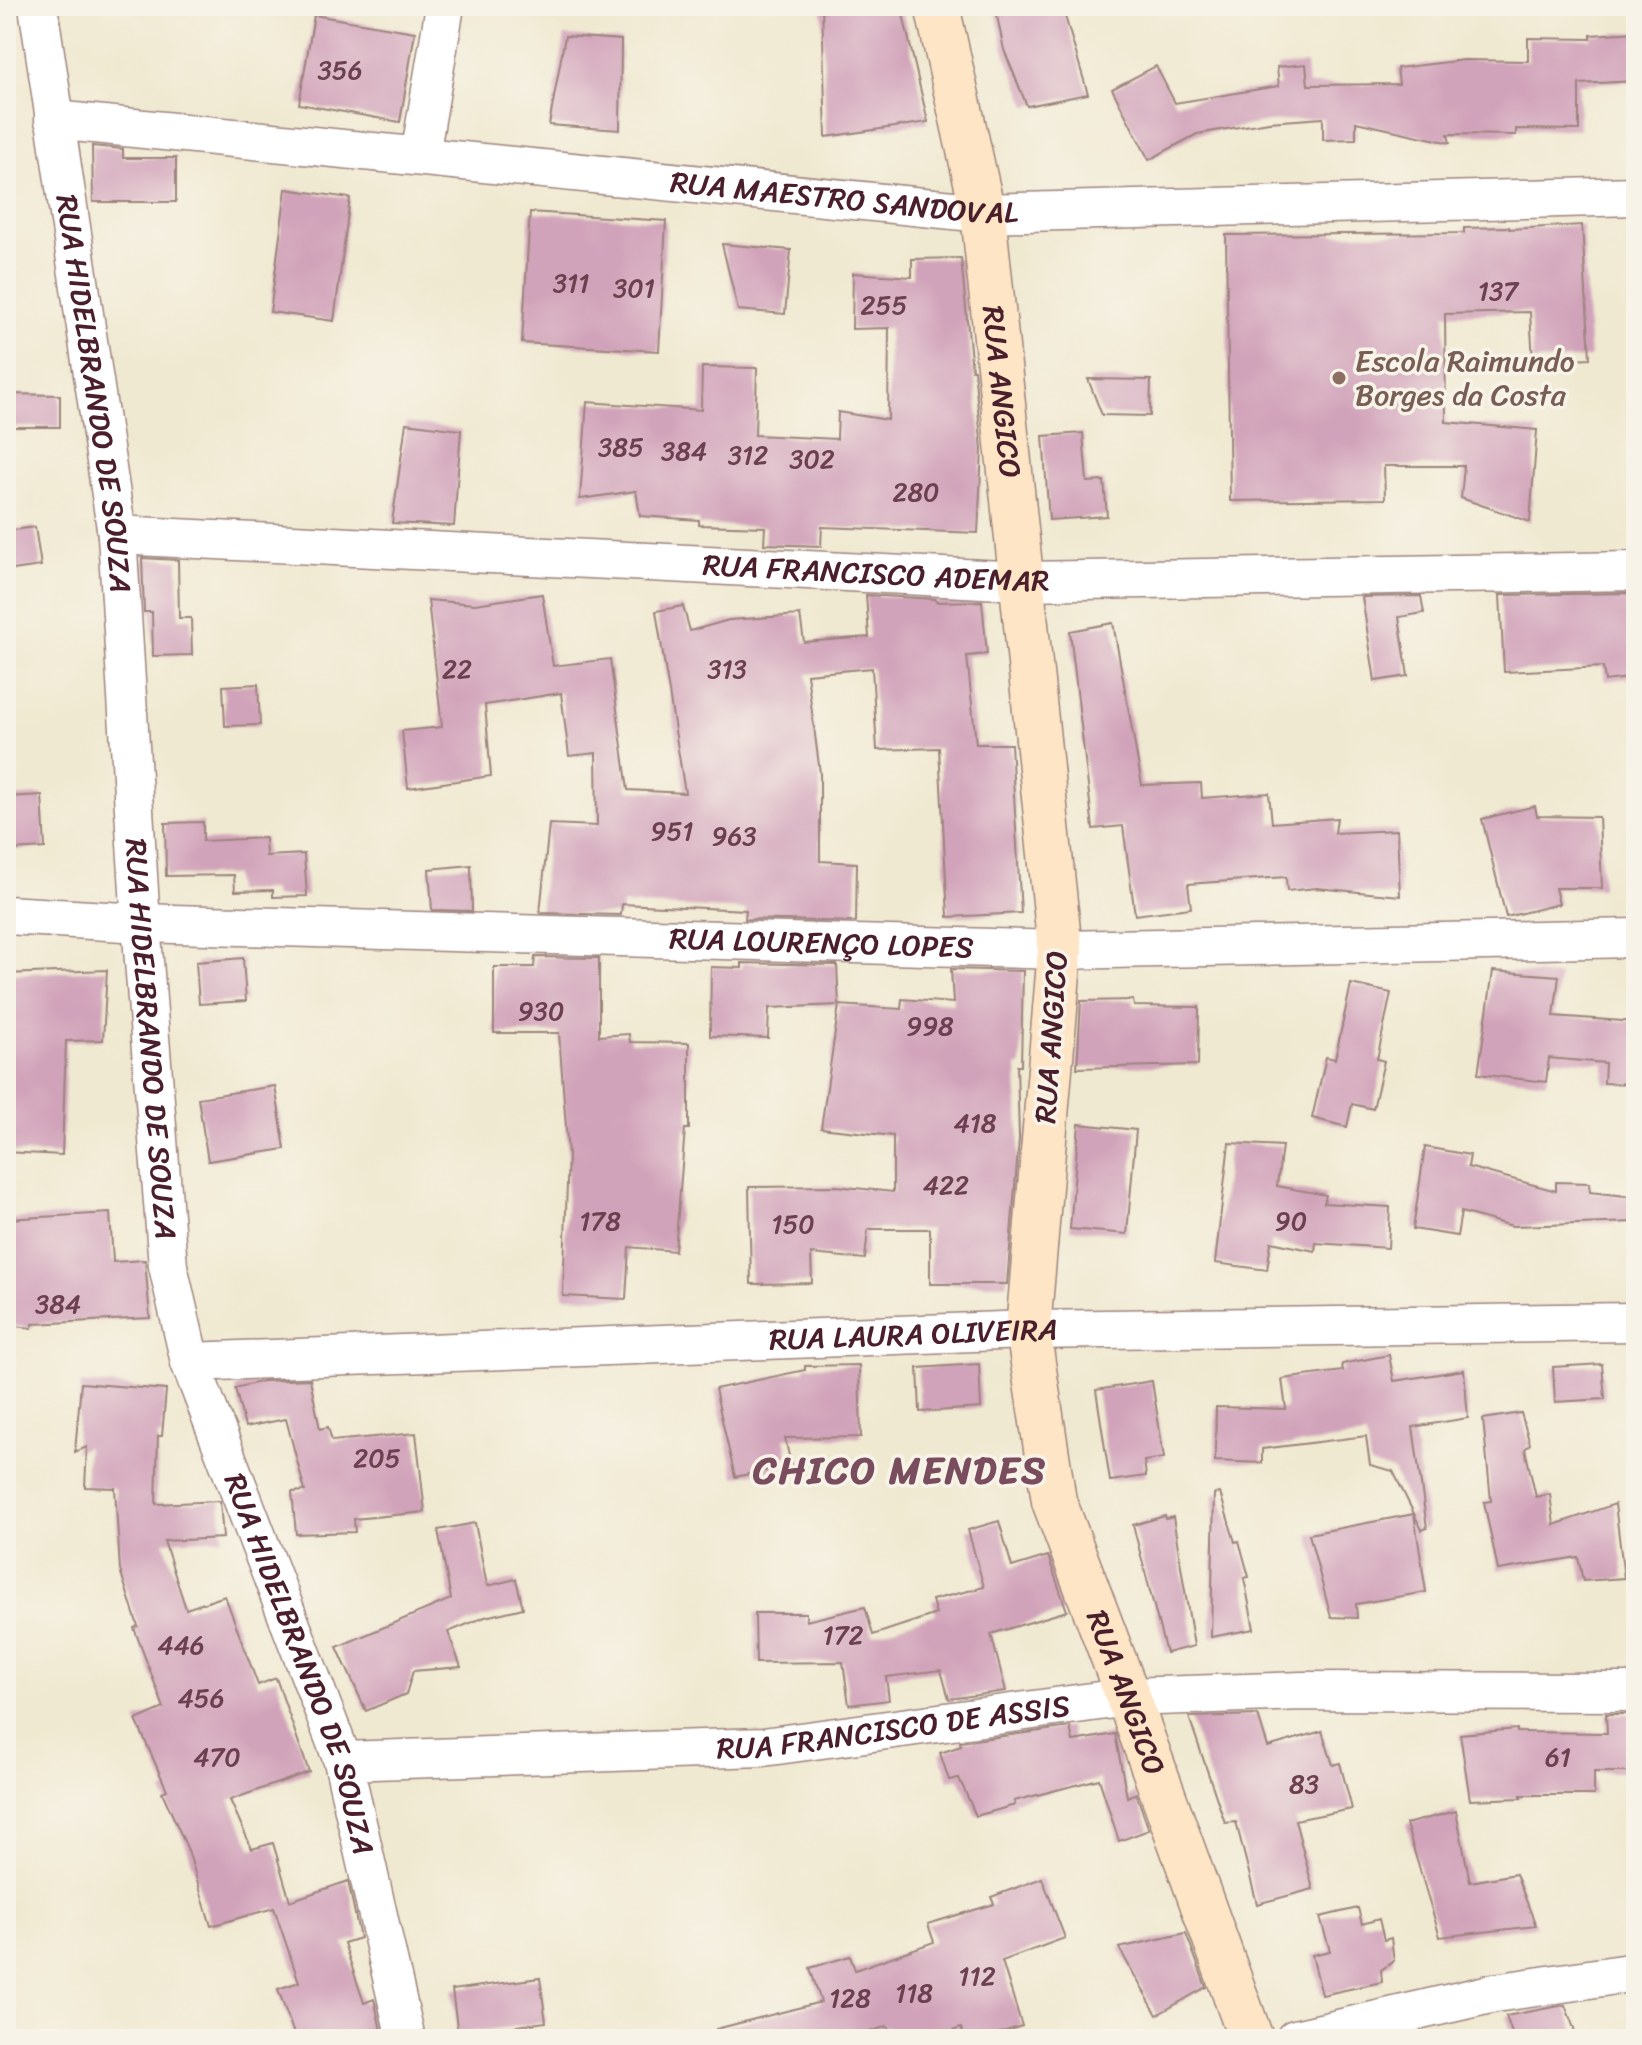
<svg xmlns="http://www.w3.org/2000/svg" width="1642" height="2045" font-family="Sriracha,sans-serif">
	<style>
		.building { fill: #d1a3ba }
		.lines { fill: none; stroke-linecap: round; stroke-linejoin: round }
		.street-casing { stroke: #9d847e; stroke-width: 41 }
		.secondary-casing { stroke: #9d847e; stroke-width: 47 }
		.street { stroke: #fff; stroke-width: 38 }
		.secondary { stroke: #fde5c5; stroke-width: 44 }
		.education-dot { fill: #8d6e63; stroke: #f7f3e8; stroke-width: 3 }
		.labels { text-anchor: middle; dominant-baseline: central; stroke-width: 7; stroke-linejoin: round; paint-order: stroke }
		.number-label { font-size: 26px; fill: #6c404f }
		.street-label { font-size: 30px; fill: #4a1f2b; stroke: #f7f3e8 }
		.education-label { font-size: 30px; fill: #785e54; stroke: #f7f3e8; text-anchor: start }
		.district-label { font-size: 38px; font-weight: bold; letter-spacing: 2px; fill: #794d5d; stroke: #f7f3e8 }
	</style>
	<rect width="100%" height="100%" fill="#f7f3e8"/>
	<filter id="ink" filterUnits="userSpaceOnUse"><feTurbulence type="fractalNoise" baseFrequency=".0125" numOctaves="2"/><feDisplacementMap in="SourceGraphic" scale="16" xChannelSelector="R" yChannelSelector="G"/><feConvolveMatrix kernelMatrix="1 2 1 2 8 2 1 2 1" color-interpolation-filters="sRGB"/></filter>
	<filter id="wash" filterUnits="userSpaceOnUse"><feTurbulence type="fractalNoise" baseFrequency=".006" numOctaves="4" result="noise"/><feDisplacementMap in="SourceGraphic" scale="32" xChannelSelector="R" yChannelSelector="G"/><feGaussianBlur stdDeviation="1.8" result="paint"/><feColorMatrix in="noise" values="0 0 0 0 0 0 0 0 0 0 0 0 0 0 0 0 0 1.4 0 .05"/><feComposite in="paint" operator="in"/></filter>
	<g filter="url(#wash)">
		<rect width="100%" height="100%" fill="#f0e9d1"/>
		<g id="blocks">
			<g class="building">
				<path d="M822 6H901L928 122 826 137Z"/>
				<path d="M995 6H1062L1088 94 1027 106 1004 50Z"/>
				<path d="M314 15 415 32 400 122 299 104Z"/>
				<path d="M1636 32V81L1579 84V130L1516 129V135L1448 134 1450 143 1356 122V139L1323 140V118L1269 122 1197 134 1149 160 1112 89 1156 66 1175 103 1279 86 1277 67 1306 64 1308 85 1399 84 1397 68 1464 60 1528 61V38L1591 39V35Z"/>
				<path d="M565 36 621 40 620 130 549 125Z"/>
				<path d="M92 146 123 149V158H176V202H93Z"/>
				<path d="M286 189 350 198 334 321 270 312Z"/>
				<path d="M530 212 666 221 659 351 522 343Z"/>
				<path d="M1582 225 1590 358 1533 361 1530 312 1445 314 1446 422 1537 430 1530 522 1461 498 1464 466H1384L1385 499 1230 501 1226 235 1464 233V228L1509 227V229Z"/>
				<path d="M722 244 791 250 785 314 738 310Z"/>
				<path d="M961 258 972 370H974L982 449 978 533 822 527 821 546 764 544 765 527 699 525V520L640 516 636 491 580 499 587 402 701 410 702 367 757 368 755 435 837 439 838 412 888 420 889 328 852 329 853 273 912 277V259Z"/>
				<path d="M1088 379 1151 380 1150 416 1102 415Z"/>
				<path d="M6 394 60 395V427H10Z"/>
				<path d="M406 423 461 430 454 526 392 523Z"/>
				<path d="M1083 433 1087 482 1104 481 1107 516 1049 520 1043 436Z"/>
				<path d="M35 527 41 566 6 571V531Z"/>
				<path d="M142 558 178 560 179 618H191L192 655 153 656 152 612H144Z"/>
				<path d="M1632 593 1636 623V677L1605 681 1603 667 1504 672 1500 595Z"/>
				<path d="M542 594 553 666 610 659 628 790 685 793 656 611 683 606 690 631 729 620 800 615 804 642 869 637 866 595 935 599 936 602 982 601 987 654 967 656 976 744H1011L1021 913 948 917 939 748 877 750 872 668 807 674 820 773V861L857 863 856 922 745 919 746 910 622 904 621 915 540 913 549 824 597 826 596 753 569 756 561 693 485 705 491 776 408 788 402 731 442 727 428 600 475 604Z"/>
				<path d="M1421 596 1424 613 1399 617 1408 676 1375 681 1362 597Z"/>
				<path d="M1113 623 1142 785 1201 783 1202 798 1269 793 1272 823 1337 818 1335 833 1397 830 1400 896 1317 888 1287 891 1286 877 1188 884 1191 908 1135 915 1123 826 1093 829 1070 631Z"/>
				<path d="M258 684 260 725 225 726 223 686Z"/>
				<path d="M42 795 45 848 10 850 6 797Z"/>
				<path d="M1535 806 1537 816 1599 817 1602 888H1555L1559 904 1506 917 1482 819Z"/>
				<path d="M203 822V841L265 838 266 856 304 854 307 896 273 897V890L235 891 234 875 166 876 165 823Z"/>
				<path d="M471 865 472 911 432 910 429 869Z"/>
				<path d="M535 957 599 958V1036L629 1034 630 1042 689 1043V1129H685L675 1251 629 1247 626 1299 563 1296 568 1155 559 1033H494V967H534Z"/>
				<path d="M243 958 246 1001 199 1004 196 962Z"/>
				<path d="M742 963 837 965 839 1005 769 1008 768 1038 710 1036 711 967 742 968Z"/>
				<path d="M951 969 1023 971 1021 1066H1017L1019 1138 1007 1284H930V1229H868L865 1259 811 1254 812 1283 751 1284 749 1187 836 1186 893 1192V1136L821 1128 839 1005 901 1009 902 999 953 1003Z"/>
				<path d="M107 970 103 1040 66 1041 62 1155 6 1152V974Z"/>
				<path d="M1493 971 1559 976 1554 1016 1636 1022V1084L1604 1083 1605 1063 1549 1058 1546 1082 1478 1074Z"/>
				<path d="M1351 984 1391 993 1377 1059 1384 1061 1373 1109 1352 1104 1347 1127 1312 1118 1326 1057 1335 1059Z"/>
				<path d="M1133 1000 1134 1006 1199 1007 1198 1065 1077 1068 1081 1001Z"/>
				<path d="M275 1086 285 1149 208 1161 198 1098Z"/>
				<path d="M1079 1124 1136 1130 1127 1234 1070 1229Z"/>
				<path d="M1229 1143 1282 1146 1277 1186 1326 1195 1324 1203 1390 1207 1388 1248 1316 1243 1315 1251 1271 1242 1267 1270 1215 1263Z"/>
				<path d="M1425 1147 1470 1155 1468 1167 1556 1191V1182L1589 1183 1590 1192 1636 1197V1222L1512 1226 1461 1212 1457 1236 1413 1229Z"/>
				<path d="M110 1213 113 1262 145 1260 150 1318 33 1324 32 1328 6 1325V1219Z"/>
				<path d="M1389 1355 1394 1381 1464 1370 1468 1418 1413 1427 1427 1528 1422 1530 1393 1471 1370 1465 1366 1436 1262 1449V1463L1215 1461 1216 1407 1286 1409 1282 1379 1343 1371 1342 1364Z"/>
				<path d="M979 1364 981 1408 920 1412 918 1368Z"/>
				<path d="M1602 1364 1605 1399 1555 1402 1553 1367Z"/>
				<path d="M859 1365 861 1437 785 1438 791 1465 735 1477 715 1389 805 1370V1366Z"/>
				<path d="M310 1379 320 1429 328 1427 332 1441 416 1433 425 1512 354 1519 355 1532 296 1534 292 1492 305 1491 286 1419 245 1427 235 1388 263 1381Z"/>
				<path d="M1152 1381 1164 1458 1144 1461 1146 1476 1110 1481 1096 1390Z"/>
				<path d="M81 1383 166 1390 162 1436H158L156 1504 220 1501 223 1538 164 1541 186 1609 225 1596 258 1685 276 1678 309 1772 230 1800 252 1849 273 1843 290 1901 348 1881 360 1938 344 1943 364 2003 374 1999 383 2039H306V2037H295L278 1989 299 1982 274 1908 211 1926 188 1850 162 1792 167 1790 136 1720 164 1708 134 1628 138 1626 120 1570 115 1488 85 1487 87 1447 75 1452Z"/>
				<path d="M1521 1413 1530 1444 1525 1449 1536 1497 1550 1494 1554 1525 1615 1504 1624 1578 1583 1581 1578 1557 1498 1570 1484 1502 1491 1501 1483 1419Z"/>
				<path d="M1220 1493 1235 1542 1239 1541 1249 1577 1244 1578 1254 1629 1211 1637 1214 1494Z"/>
				<path d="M1414 1514 1426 1592 1356 1604 1357 1618 1331 1617 1309 1534Z"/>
				<path d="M1165 1516 1166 1519 1173 1517 1194 1646 1166 1653 1133 1525Z"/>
				<path d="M999 1521 1012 1567 1048 1556 1067 1611 991 1634 1006 1691 949 1699 941 1670 886 1677 889 1700 849 1705 843 1662 756 1663 755 1613H806V1621L865 1607 873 1635 936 1614 932 1600 984 1587 968 1530Z"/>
				<path d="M475 1523 487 1586 516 1579 523 1608 485 1617 448 1632 461 1667 413 1671 406 1694 366 1711 337 1647 451 1599 438 1530Z"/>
				<path d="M1606 1714H1636V1772H1594V1795H1521V1798L1470 1800 1460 1734 1517 1729V1732L1607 1733Z"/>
				<path d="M1258 1715 1268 1747 1322 1731 1333 1765 1340 1763 1352 1809 1295 1820 1313 1889 1257 1904 1236 1822 1225 1823 1189 1717Z"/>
				<path d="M1070 1727 1073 1741 1115 1734 1127 1797 1136 1793 1149 1830 1119 1841 1099 1779 1014 1801 1015 1805 976 1816 959 1778 949 1780 940 1753 961 1746 960 1742Z"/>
				<path d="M1456 1811 1470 1882 1516 1874 1536 1926 1440 1937 1406 1824Z"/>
				<path d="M1042 1878 1065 1938 1002 1961 1022 2026 981 2039H965L961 2028 931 2039H892L887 2026 849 2039H717L716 2029 821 2002 810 1968 850 1956 855 1970 934 1942 928 1924 994 1904 991 1897Z"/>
				<path d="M1358 1908 1362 1924 1379 1919 1384 1940 1391 1938 1394 1961 1381 1970 1382 1982 1322 1995 1312 1955 1330 1951 1320 1917Z"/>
				<path d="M1186 1933 1206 1987 1157 2015 1119 1948Z"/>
				<path d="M540 1978 546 2022 458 2034 452 1990Z"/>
				<path d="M1565 2005 1578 2039H1514L1506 2016Z"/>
			</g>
		</g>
	</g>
	<g filter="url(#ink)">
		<use href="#blocks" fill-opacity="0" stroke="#9d847e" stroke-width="2"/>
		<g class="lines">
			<g class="street-casing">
				<g id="street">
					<path id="s1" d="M38 6 117 535 141 923 168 1266 190 1362 343 1761 406 2039"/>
					<path id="s2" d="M54 120 983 213 1636 196"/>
					<path d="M420 156 445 6"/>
					<path id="s3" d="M117 535 1022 581 1636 571"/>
					<path id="s4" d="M6 915 141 923 1060 950 1636 938"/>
					<path id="s5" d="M190 1362 1028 1330 1636 1322"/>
					<path id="s6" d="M343 1761 763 1747 1128 1697 1302 1691 1636 1692"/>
					<path d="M1295 2039 1495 1993 1636 1972"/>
				</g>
			</g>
			<g class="secondary-casing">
				<g id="secondary">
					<path id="s7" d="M937 6 983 213 1060 950 1028 1330 1054 1501 1128 1697 1251 2039"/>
				</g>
			</g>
			<use href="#street" class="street"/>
			<use href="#secondary" class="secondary"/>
		</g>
	</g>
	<circle class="education-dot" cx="1339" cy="378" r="8"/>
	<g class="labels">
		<g class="number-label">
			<text x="340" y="70">356</text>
			<text x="571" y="283">311</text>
			<text x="634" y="288">301</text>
			<text x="1498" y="291">137</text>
			<text x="884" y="305">255</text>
			<text x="621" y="447">385</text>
			<text x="684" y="451">384</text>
			<text x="748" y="455">312</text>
			<text x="812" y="459">302</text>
			<text x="916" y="492">280</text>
			<text x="457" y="669">22</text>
			<text x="727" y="669">313</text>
			<text x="672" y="831">951</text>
			<text x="734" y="836">963</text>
			<text x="541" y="1011">930</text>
			<text x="930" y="1026">998</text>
			<text x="975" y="1123">418</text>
			<text x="946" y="1185">422</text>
			<text x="600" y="1221">178</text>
			<text x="1291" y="1221">90</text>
			<text x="793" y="1224">150</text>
			<text x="58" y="1304">384</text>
			<text x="377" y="1458">205</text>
			<text x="843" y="1635">172</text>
			<text x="181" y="1645">446</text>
			<text x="201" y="1698">456</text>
			<text x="217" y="1757">470</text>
			<text x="1558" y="1757">61</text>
			<text x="1304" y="1784">83</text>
			<text x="977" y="1976">112</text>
			<text x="914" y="1993">118</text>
			<text x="850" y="1998">128</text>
		</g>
		<g class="street-label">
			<text stroke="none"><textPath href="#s2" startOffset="794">RUA MAESTRO SANDOVAL</textPath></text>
			<text stroke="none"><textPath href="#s7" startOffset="392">RUA ANGICO</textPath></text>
			<text stroke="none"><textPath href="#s1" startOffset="392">RUA HIDELBRANDO DE SOUZA</textPath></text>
			<text stroke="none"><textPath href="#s3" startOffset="760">RUA FRANCISCO ADEMAR</textPath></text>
			<text stroke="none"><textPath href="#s4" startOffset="816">RUA LOURENÇO LOPES</textPath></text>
			<text transform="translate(1051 1037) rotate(-86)">RUA ANGICO</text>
			<text stroke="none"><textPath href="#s1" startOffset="1040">RUA HIDELBRANDO DE SOUZA</textPath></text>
			<text stroke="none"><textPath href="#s5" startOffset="724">RUA LAURA OLIVEIRA</textPath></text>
			<text stroke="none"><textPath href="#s1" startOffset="1688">RUA HIDELBRANDO DE SOUZA</textPath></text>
			<text stroke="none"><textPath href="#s7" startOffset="1712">RUA ANGICO</textPath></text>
			<text stroke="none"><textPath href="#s6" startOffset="552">RUA FRANCISCO DE ASSIS</textPath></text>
		</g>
		<g class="education-label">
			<text x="1355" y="361">Escola Raimundo<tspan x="1355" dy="34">Borges da Costa</tspan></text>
		</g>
		<g class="district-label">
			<text x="900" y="1470">CHICO MENDES</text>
		</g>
	</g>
	<rect width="1642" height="2045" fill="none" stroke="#f7f3e8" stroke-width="32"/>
</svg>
